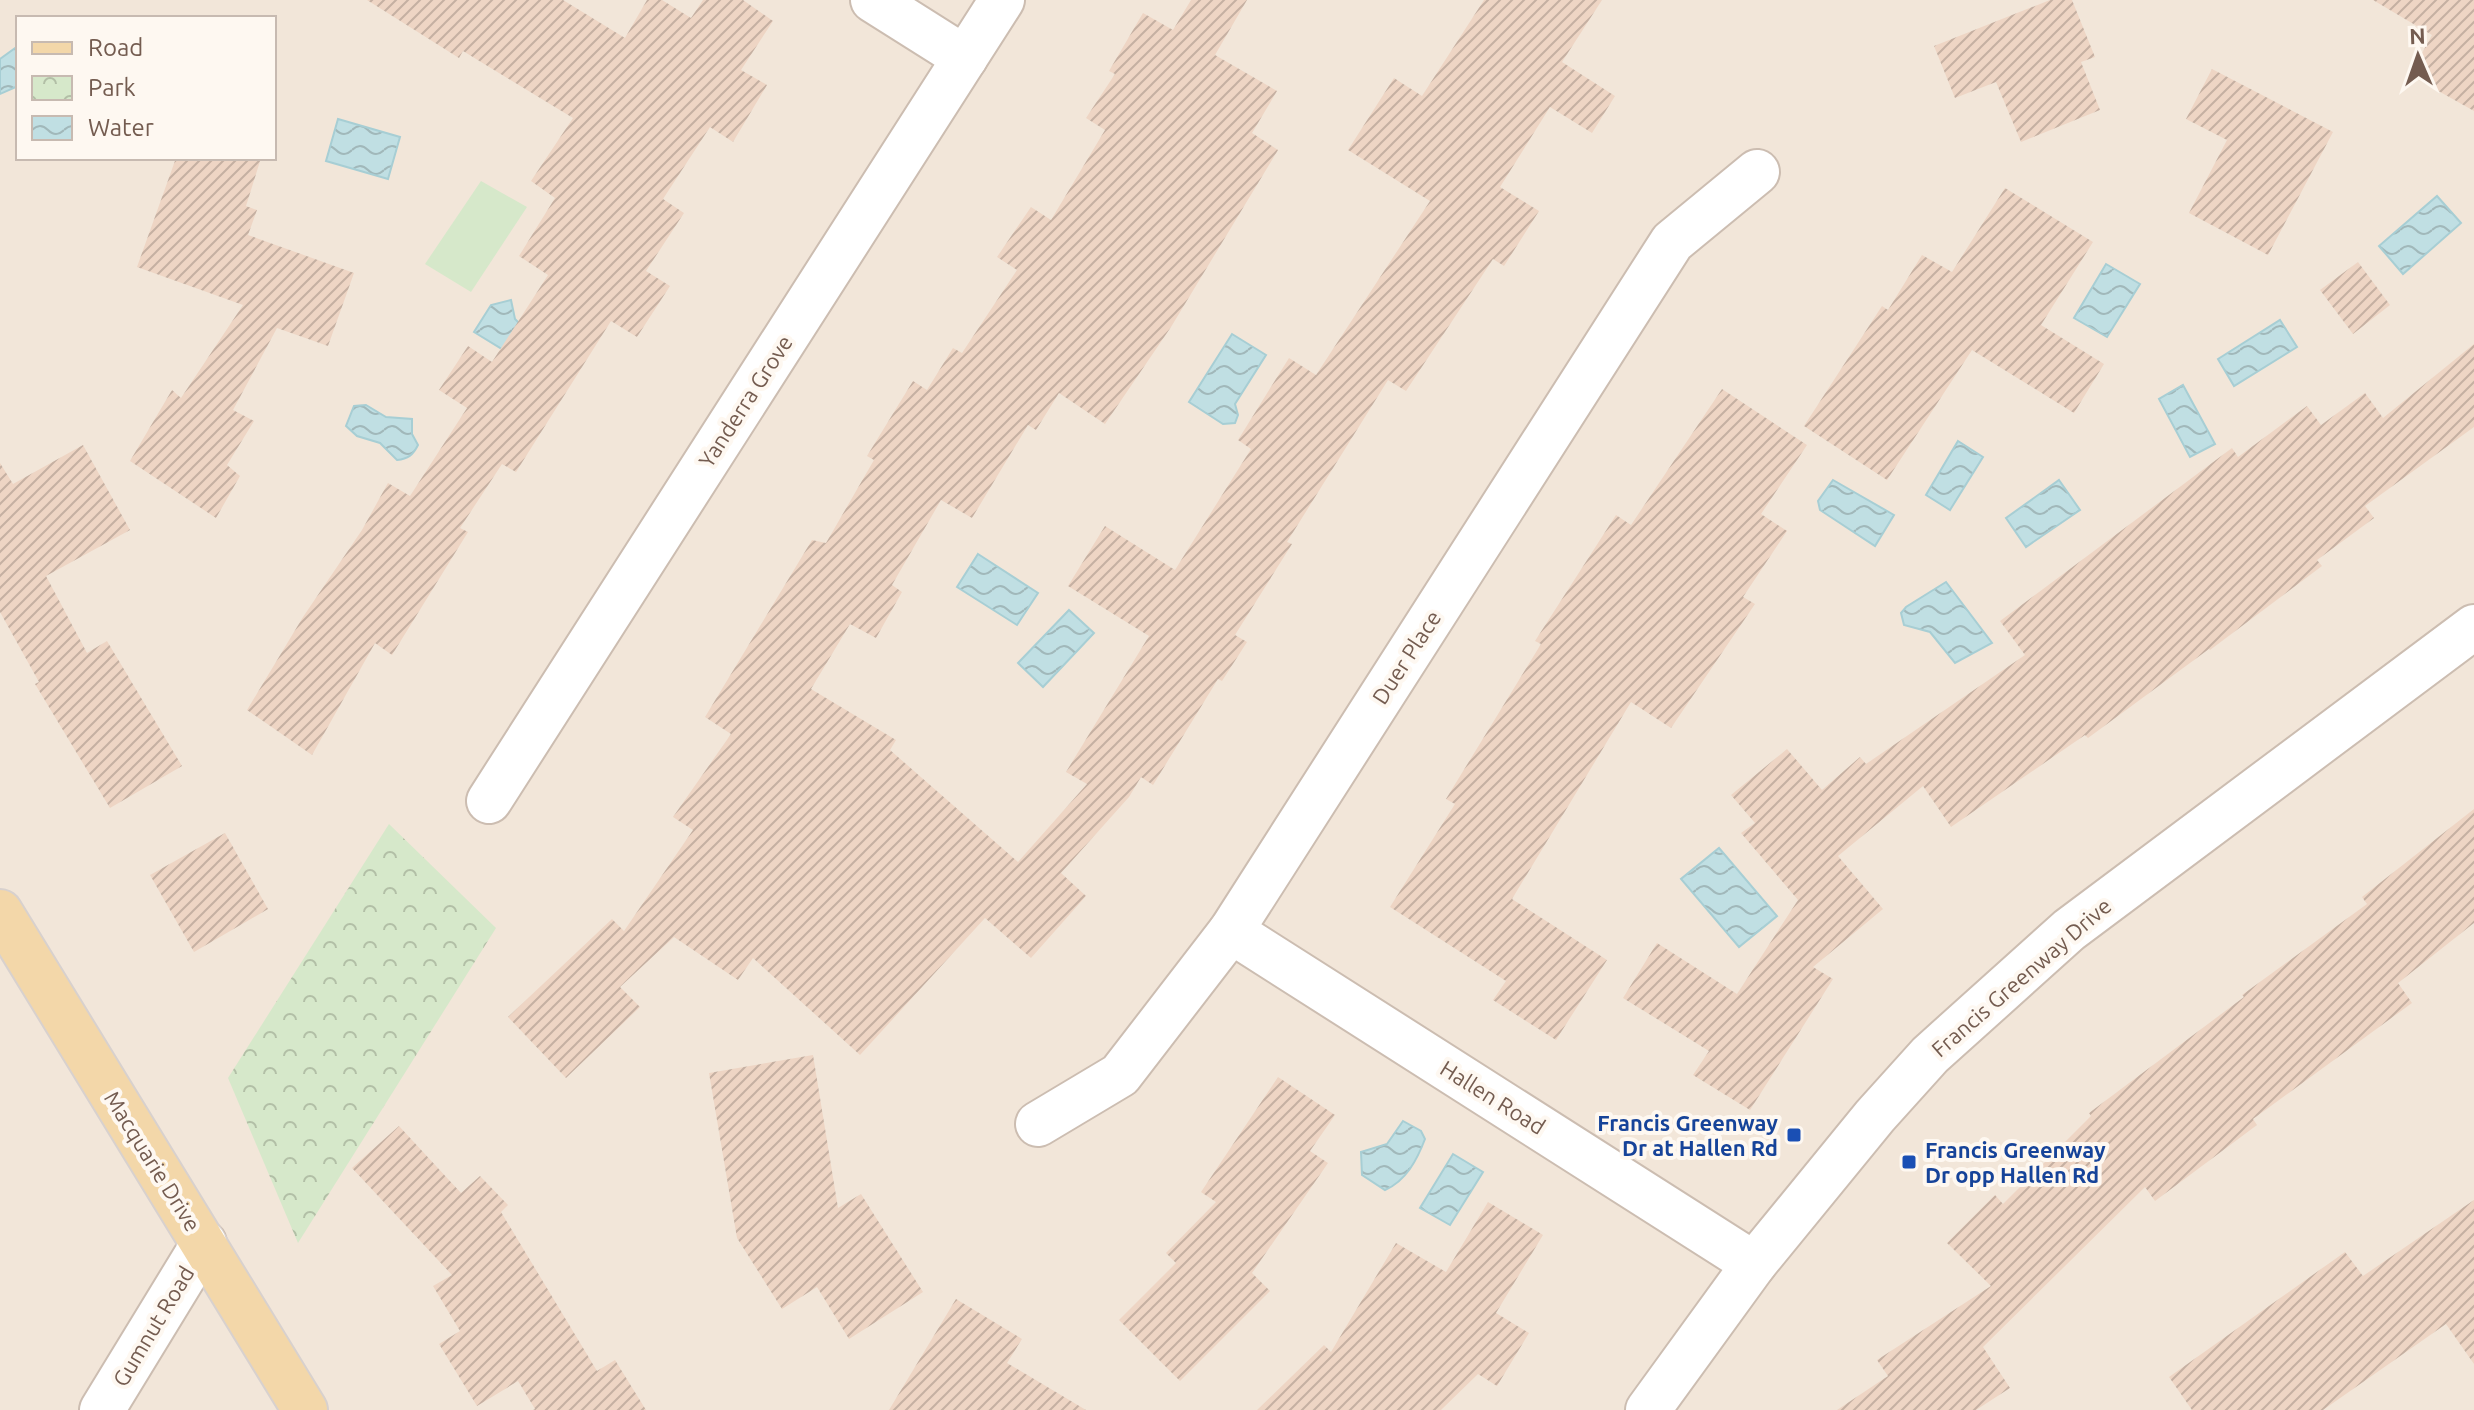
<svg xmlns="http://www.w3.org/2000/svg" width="2474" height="1410" font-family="Ubuntu,sans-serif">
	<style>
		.residential { fill: #f2e6d9; fill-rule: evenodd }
		.grass { fill: #d6e8ca }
		.park { fill: url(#park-crowns) }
		.water { fill: url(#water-waves); stroke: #a7ced4; stroke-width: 2 }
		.building { fill: url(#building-hatch) }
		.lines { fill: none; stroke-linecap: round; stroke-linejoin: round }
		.minor-casing { stroke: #ccbdb1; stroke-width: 48 }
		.major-casing { stroke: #d8d1ce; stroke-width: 48 }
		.minor { stroke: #fff; stroke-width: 44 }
		.major { stroke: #f3d7a9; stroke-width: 44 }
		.transit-dot { fill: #1a4fb4; stroke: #fef8f1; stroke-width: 3 }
		.labels { text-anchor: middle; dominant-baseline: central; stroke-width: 8; stroke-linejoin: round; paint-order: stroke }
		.street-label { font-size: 22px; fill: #745c50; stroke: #fef8f1 }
		.transit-label { font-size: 22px; font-weight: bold; fill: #164399; stroke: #fef8f1; text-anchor: end }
	</style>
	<defs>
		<pattern id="park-crowns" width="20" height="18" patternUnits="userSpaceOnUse" patternTransform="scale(2)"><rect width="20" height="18" fill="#d6e8ca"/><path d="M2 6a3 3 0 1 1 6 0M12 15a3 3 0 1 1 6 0" fill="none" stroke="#b2bfa6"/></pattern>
		<pattern id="water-waves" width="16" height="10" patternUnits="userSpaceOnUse" patternTransform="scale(2)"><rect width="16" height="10" fill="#c0dfe3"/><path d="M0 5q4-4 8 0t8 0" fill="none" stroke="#a1b8ba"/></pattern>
		<pattern id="building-hatch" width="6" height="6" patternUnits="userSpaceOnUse" patternTransform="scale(2)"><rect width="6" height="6" fill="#eed5c4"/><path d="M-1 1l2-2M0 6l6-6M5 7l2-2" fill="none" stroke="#c5b0a2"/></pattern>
	</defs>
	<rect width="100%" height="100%" fill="#fbf4eb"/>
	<path class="residential" d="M0 0H2474V1410H0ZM18 18H274V158H18Z"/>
	<path class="grass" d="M481 181 527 207 471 292 425 264Z"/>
	<path class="park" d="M389 824 496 928 298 1243 228 1078Z"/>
	<g class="water">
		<path d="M18 46V86L0 94V59Z"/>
		<path d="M338 119 400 137 388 179 326 161Z"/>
		<path d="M2437 196 2461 223 2403 274 2379 246Z"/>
		<path d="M2106 264 2140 284 2107 337 2074 318Z"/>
		<path d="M511 300 515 319 526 330 533 368 474 332 491 305Z"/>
		<path d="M2280 320 2297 347 2234 386 2218 359Z"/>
		<path d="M1232 334 1266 355 1235 404 1238 415 1235 423 1223 424 1189 402Z"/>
		<path d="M2183 385 2215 444 2190 457 2159 399Z"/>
		<path d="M366 405 386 417 412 419V434L418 445C413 455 408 459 397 460L380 443 357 436 346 426 354 406Z"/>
		<path d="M1958 441 1983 457 1950 510 1926 495Z"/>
		<path d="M1833 480 1894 515 1875 546 1820 510 1818 501Z"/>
		<path d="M2059 480 2080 510 2026 547 2006 518Z"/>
		<path d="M978 554 1038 593 1017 625 957 587Z"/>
		<path d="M1946 582 1992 643 1955 663 1930 632 1904 625 1901 613 1906 607Z"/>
		<path d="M1069 610 1094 633 1043 687 1018 663Z"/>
		<path d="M1719 848 1777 916 1739 947 1681 879Z"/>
		<path d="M1403 1121 1421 1131 1425 1139C1417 1160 1406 1181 1385 1190L1362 1175 1361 1152 1387 1144Z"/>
		<path d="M1453 1154 1483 1172 1450 1225 1420 1208Z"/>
	</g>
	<g class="building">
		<path d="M367 0H563L625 38 647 0H662L691 18 703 0H743L773 21 741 70 767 85 733 142 710 127 663 199 684 213 646 271 670 286 637 337 611 321 516 472 502 464 460 528 468 532 392 655 375 643 312 755 247 710 303 617 362 530 388 483 410 496 467 408 439 390 468 346 492 362 548 275 519 256 555 198 531 181 573 118 463 51 459 58Z"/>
		<path d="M1191 0H1247L1215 55 1277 91 1252 133 1278 150 1171 327 1105 424 1059 393 1036 430 1028 425 972 518 941 500 892 585 902 592 876 638 850 624 811 689 896 740 890 750 1018 862 1087 784 1066 772 1149 636 1068 586 1105 526 1175 570 1251 449 1238 440 1289 358 1316 375 1430 201 1348 150 1394 78 1422 96 1484 0H1602L1562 62 1615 96 1592 133 1550 107 1500 187 1539 211 1504 266 1493 259 1406 391 1388 380 1287 542 1292 544 1235 635 1247 642 1222 681 1218 679 1153 785 1141 777 1129 797 1061 873 1086 896 1031 958 985 918 860 1055 753 958 738 980 674 937 620 987 640 1007 566 1078 508 1017 612 919 624 931 693 830 673 817 731 734 705 717 812 540 826 543 874 460 867 456 913 381 927 390 953 348 962 353 1017 270 997 257 1031 207 1051 220 1105 130 1086 118 1115 74 1109 71 1143 13 1173 30Z"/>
		<path d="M2050 0H2072L2095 57 2081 62 2100 110 2021 142 1996 82 1955 98 1934 46Z"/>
		<path d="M2373 0H2474V111L2410 75 2432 35Z"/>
		<path d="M2212 69 2333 132 2268 255 2189 213 2227 140 2186 119Z"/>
		<path d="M176 158H261L246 206 257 210 248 235 354 273 328 346 277 328 233 410 254 421 227 465 240 476 216 518 130 461 172 390 181 398 243 305 137 267Z"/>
		<path d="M2005 188 2093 242 2041 325 2104 364 2074 413 1972 350 1887 480 1804 426 1882 306 1888 310 1922 255 1952 272Z"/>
		<path d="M2358 262 2390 305 2353 334 2320 290Z"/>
		<path d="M2474 344V427L2365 506 2374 518 2317 560 2322 566 2210 650 2209 649 2088 738 2085 735 1951 827 1923 786 1838 856 1883 909 1813 967 1833 979 1750 1110 1693 1075 1709 1051 1623 998 1657 943 1737 994 1798 900 1741 833 1755 823 1731 795 1787 749 1822 790 1860 757 1866 764 2025 655 2000 621 2232 448 2238 457 2307 406 2321 425 2365 393 2383 418Z"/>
		<path d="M1722 389 1807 445 1761 514 1787 531 1743 597 1755 604 1671 728 1631 702 1512 899 1607 960 1556 1040 1493 1000 1506 981 1390 907 1455 804 1446 799 1541 644 1535 641 1616 515 1631 525Z"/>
		<path d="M83 445 130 530 46 576 87 653 107 641 182 766 110 808 35 684 39 682 0 612V463L13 484Z"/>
		<path d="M2474 809V923L2398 983 2412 1003 2253 1119 2257 1125 2155 1201 2145 1187 1983 1347 2010 1388 1976 1410H1837L1888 1376 1877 1360 1991 1286 1947 1243 1995 1195 2003 1204 2091 1116 2089 1113 2244 997 2242 995 2367 904 2362 897Z"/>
		<path d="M225 833 268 909 194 952 150 875Z"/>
		<path d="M813 1055 838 1208 861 1194 923 1292 849 1339 817 1287 782 1309 737 1238 709 1073Z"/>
		<path d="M1278 1077 1335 1115 1310 1151 1328 1163 1252 1273 1270 1291 1180 1381 1119 1320 1176 1263 1166 1253 1216 1202 1201 1192Z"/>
		<path d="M399 1126 461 1193 480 1176 508 1205 501 1212 597 1371 615 1360 646 1410H533L535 1409 518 1381 477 1406 439 1344 460 1331 433 1286 452 1275 352 1168Z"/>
		<path d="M2474 1200V1364L2446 1324 2323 1410H2192L2169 1377 2345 1252 2363 1276Z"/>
		<path d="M1488 1202 1543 1235 1496 1313 1529 1333 1497 1386 1478 1374 1441 1410H1257L1324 1345 1331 1352 1396 1243 1446 1272Z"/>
		<path d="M956 1299 1022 1339 1007 1363 1086 1410H889Z"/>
	</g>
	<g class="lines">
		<g class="minor-casing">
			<g id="minor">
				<path d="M873 0 965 58"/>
				<path d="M489 801 1002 0"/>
				<path d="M1231 931 1754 1264"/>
				<path d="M1038 1124 1120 1075 1231 931 1672 242 1757 172"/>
				<path d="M102 1410 204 1243"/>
				<path d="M1648 1410 1754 1264 1875 1116 1930 1055 2069 930 2474 627"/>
			</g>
		</g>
		<g class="major-casing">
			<path id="major" d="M0 912 305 1410"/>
		</g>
		<use href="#minor" class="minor"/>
		<use href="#major" class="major"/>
	</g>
	<g class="transit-dot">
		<rect x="1786" y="1127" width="16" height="16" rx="4"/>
		<rect x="1901" y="1154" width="16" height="16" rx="4"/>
	</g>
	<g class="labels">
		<g class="street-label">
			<text transform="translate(745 401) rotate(-57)">Yanderra Grove</text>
			<text transform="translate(1406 657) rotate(-57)">Duer Place</text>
			<text transform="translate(2021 977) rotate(-41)">Francis Greenway Drive</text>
			<text transform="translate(1493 1097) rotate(32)">Hallen Road</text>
			<text transform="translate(153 1161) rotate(58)">Macquarie Drive</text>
			<text transform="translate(153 1326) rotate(-59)">Gumnut Road</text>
		</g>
		<g class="transit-label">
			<text x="1778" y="1122">Francis Greenway<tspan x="1778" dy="25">Dr at Hallen Rd</tspan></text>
			<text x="1925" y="1149" text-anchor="start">Francis Greenway<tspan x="1925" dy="25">Dr opp Hallen Rd</tspan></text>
		</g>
	</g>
	<rect x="16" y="16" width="260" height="144" fill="#fef8f1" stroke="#c7bab1" stroke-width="2"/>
	<rect x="32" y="42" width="40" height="12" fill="#f3d7a9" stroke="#c7bab1" stroke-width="2"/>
	<text x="88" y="56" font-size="24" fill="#745c50">Road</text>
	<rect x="32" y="76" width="40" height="24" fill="url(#park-crowns)" stroke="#c7bab1" stroke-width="2"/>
	<text x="88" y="96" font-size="24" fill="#745c50">Park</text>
	<rect x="32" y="116" width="40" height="24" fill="url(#water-waves)" stroke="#c7bab1" stroke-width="2"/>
	<text x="88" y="136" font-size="24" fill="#745c50">Water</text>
	<g transform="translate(2418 56) rotate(358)" stroke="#fef8f1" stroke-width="6" paint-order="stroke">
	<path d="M0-6L14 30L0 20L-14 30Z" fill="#745c50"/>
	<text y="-12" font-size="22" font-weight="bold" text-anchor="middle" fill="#745c50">N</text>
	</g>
</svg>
